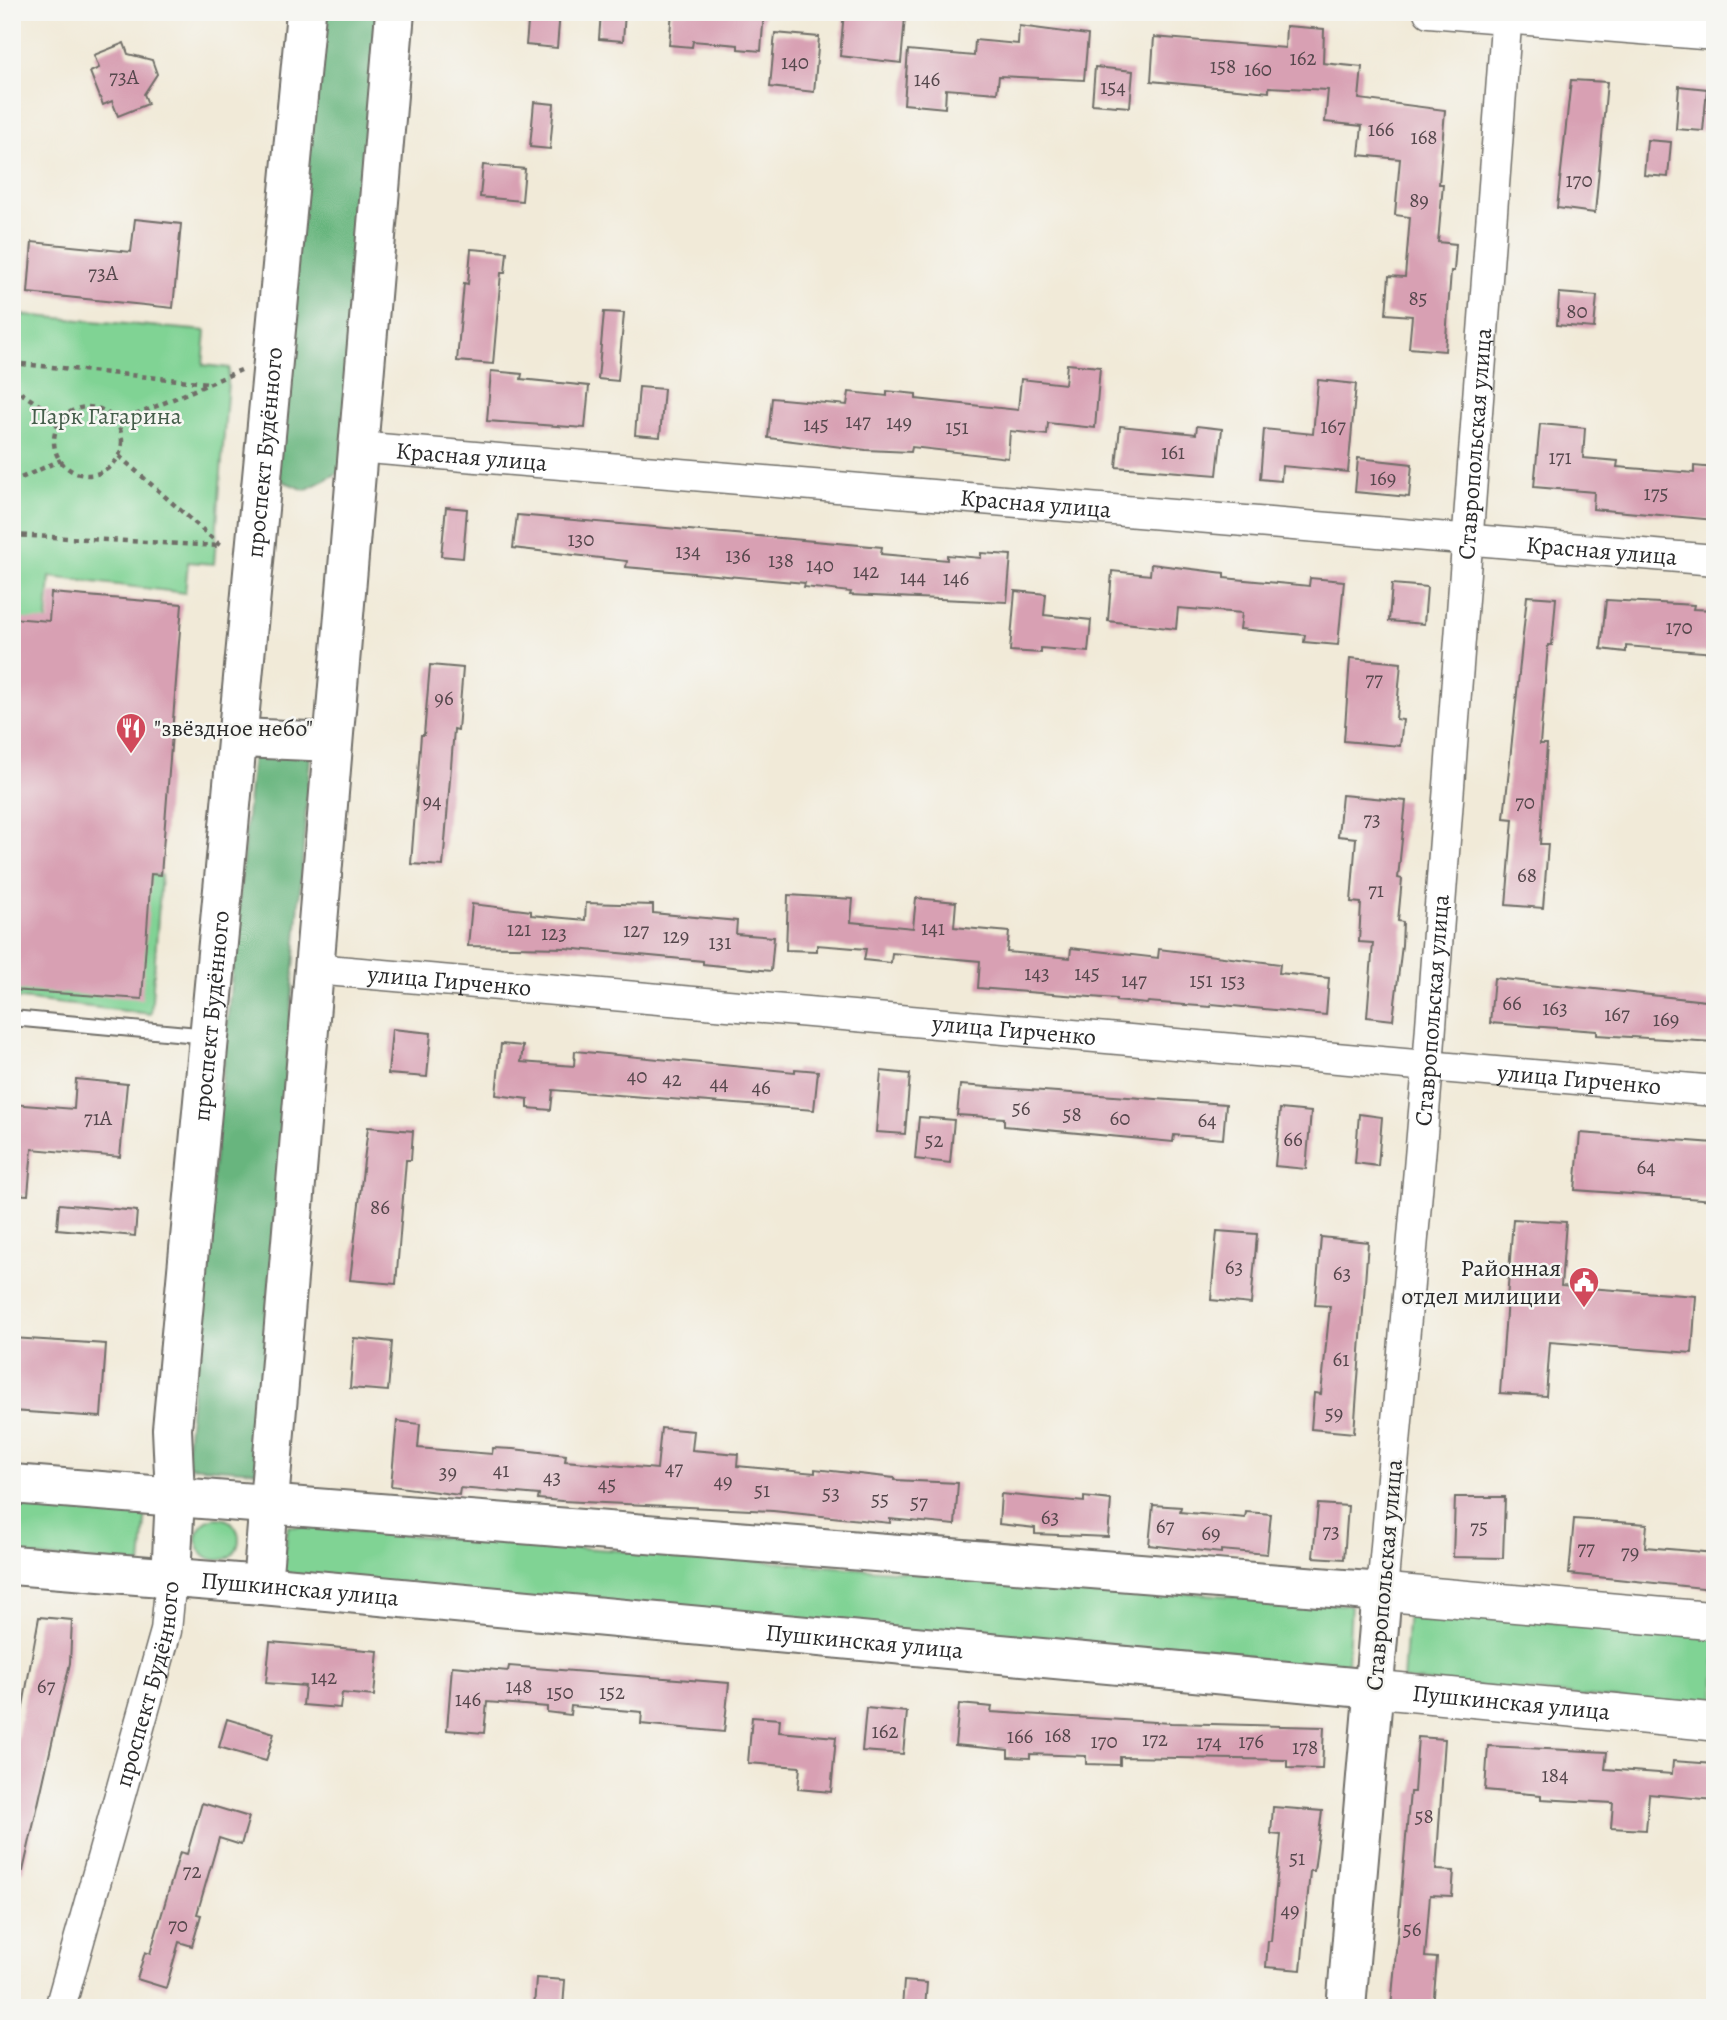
<svg xmlns="http://www.w3.org/2000/svg" width="1727" height="2020" font-family="Alegreya,serif">
	<style>
		.green { fill: #80d394; stroke: #567f60; stroke-width: 2 }
		.forest { fill: #68b57e; stroke: #4a7054; stroke-width: 2 }
		.building { fill: #d8a0b3 }
		.lines { fill: none; stroke-linecap: round; stroke-linejoin: round }
		.service-casing { stroke: #706e68; stroke-width: 18 }
		.minor-casing { stroke: #706e68; stroke-width: 33 }
		.tertiary-casing { stroke: #706e68; stroke-width: 40 }
		.primary-casing { stroke: #706e68; stroke-width: 42 }
		.path { stroke: #706e68; stroke-width: 4.5; stroke-dasharray: 5 5; stroke-linecap: butt }
		.service { stroke: #fff; stroke-width: 14 }
		.minor { stroke: #fff; stroke-width: 30 }
		.tertiary { stroke: #fff; stroke-width: 37 }
		.primary { stroke: #fff; stroke-width: 38 }
		.labels { text-anchor: middle; dominant-baseline: central; stroke-width: 5; stroke-linejoin: round; paint-order: stroke }
		.number-label { font-size: 21px; fill: #56484d }
		.park-label { font-size: 24px; fill: #445d4a; stroke: #f6f6f2 }
		.street-label { font-size: 24px; fill: #2b2b2b; stroke: #f6f6f2 }
		.poi-label { font-size: 24px; fill: #2b2b2b; stroke: #f6f6f2; text-anchor: start }
	</style>
	<rect width="100%" height="100%" fill="#f6f6f2"/>
	<filter id="ink" filterUnits="userSpaceOnUse"><feTurbulence type="fractalNoise" baseFrequency=".0143" numOctaves="2"/><feDisplacementMap in="SourceGraphic" scale="14" xChannelSelector="R" yChannelSelector="G"/><feConvolveMatrix kernelMatrix="1 2 1 2 8 2 1 2 1" color-interpolation-filters="sRGB"/></filter>
	<filter id="wash" filterUnits="userSpaceOnUse"><feTurbulence type="fractalNoise" baseFrequency=".00686" numOctaves="4" result="noise"/><feDisplacementMap in="SourceGraphic" scale="28" xChannelSelector="R" yChannelSelector="G"/><feGaussianBlur stdDeviation="1.57" result="paint"/><feColorMatrix in="noise" values="0 0 0 0 0 0 0 0 0 0 0 0 0 0 0 0 0 1.4 0 .05"/><feComposite in="paint" operator="in"/></filter>
	<g filter="url(#wash)">
		<rect width="100%" height="100%" fill="#f1ead8"/>
		<g class="green">
			<path d="M12 314 206 331 203 365 229 368 214 564 188 562 185 593 50 577 30 864 161 875 151 1014 12 998Z"/>
			<path d="M12 1501 146 1510 141 1565 12 1555Z"/>
			<circle cx="218" cy="1539" r="21"/>
			<path d="M288 1526 1351 1605 1347 1670 281 1585Z"/>
			<path d="M1408 1607 1715 1637V1708L1403 1680Z"/>
		</g>
		<g class="forest">
			<path d="M320 12H379L340 472 305 490 282 481 275 458Z"/>
			<path d="M253 753 310 757 256 1471 185 1466Z"/>
		</g>
		<g id="blocks">
			<g class="building">
				<path d="M529 12H560L557 48 526 45Z"/>
				<path d="M601 12H625L623 41 599 39Z"/>
				<path d="M672 12H764L761 51 738 49V45L693 41 692 47 669 45Z"/>
				<path d="M844 12 905 17 901 63 840 56Z"/>
				<path d="M1019 26 1088 35 1084 80 999 76 997 93 946 89 945 108 904 104 908 50 974 56 975 40 1018 44Z"/>
				<path d="M1286 26 1324 29 1323 63 1362 67 1359 99 1445 110 1439 184H1443L1438 242 1456 244 1454 271H1451L1445 351 1409 348 1412 316 1386 314 1389 276 1405 277 1410 217 1395 215 1400 159 1359 155 1362 126 1325 122 1328 90 1269 87V92L1151 81 1154 37 1285 48Z"/>
				<path d="M775 33 819 37 814 92 770 87Z"/>
				<path d="M124 43 128 54 152 60 157 74 144 94 148 104 118 116 112 101 103 105 90 72 99 68 94 55Z"/>
				<path d="M1095 67 1133 71 1130 107 1092 104Z"/>
				<path d="M1571 80 1607 82 1595 213 1557 208Z"/>
				<path d="M1679 86 1707 89 1703 131 1676 129Z"/>
				<path d="M534 102 554 104 550 149 530 147Z"/>
				<path d="M1647 140 1671 142 1668 177 1644 175Z"/>
				<path d="M483 165 525 169 522 201 480 197Z"/>
				<path d="M135 219 181 224 173 308 28 293 32 242 131 252Z"/>
				<path d="M471 249 507 252 505 273H501L493 364 457 361 464 283 468 284Z"/>
				<path d="M1559 293 1597 296 1594 328 1557 325Z"/>
				<path d="M604 312 624 313 618 381 598 379Z"/>
				<path d="M1067 364 1100 367 1095 428 1048 423 1047 435 1010 431 1008 458 912 447 911 452 866 450 768 438 772 398 847 405 849 392 887 396V391L916 394V399L1018 410 1021 379 1065 384Z"/>
				<path d="M491 371 522 374 521 379 589 386 585 428 487 421Z"/>
				<path d="M1318 380 1356 384 1348 472 1282 466 1281 481 1260 479 1264 429 1313 434Z"/>
				<path d="M639 387 664 389 660 437 635 435Z"/>
				<path d="M1540 424 1585 428 1583 458 1618 461 1617 467 1694 473V466L1715 468V520L1593 509 1594 492 1534 487Z"/>
				<path d="M1120 426 1196 434 1197 426 1222 429 1217 475 1116 467Z"/>
				<path d="M1358 458 1412 464 1409 497 1355 492Z"/>
				<path d="M446 507 467 509 463 558 441 556Z"/>
				<path d="M517 515 882 547 881 554 947 560V555L981 558V553L1011 555 1007 602 850 595 851 592 804 587 805 583 626 567 627 561 513 548Z"/>
				<path d="M1151 564 1224 573V578L1309 586 1310 578 1344 581 1338 645 1304 642 1305 635 1240 629 1242 613 1178 608 1176 629 1108 621 1112 571 1150 575Z"/>
				<path d="M1392 584 1427 587 1424 624 1389 621Z"/>
				<path d="M1015 591 1046 594 1044 615 1091 620 1088 652 1041 648V653L1010 651Z"/>
				<path d="M51 593 182 604 161 875 151 874 142 999 12 990V618L49 621Z"/>
				<path d="M1527 596 1556 598 1552 645H1548L1540 744H1547L1540 844H1548L1543 908 1506 905 1513 819 1504 818Z"/>
				<path d="M1606 600 1694 605 1693 609 1715 610V653L1626 646V652L1601 649Z"/>
				<path d="M1350 658 1401 663 1396 719 1403 720 1400 746 1344 741Z"/>
				<path d="M430 665 463 668 458 730 454 729 443 866 411 864 421 735H424Z"/>
				<path d="M1342 795 1406 801 1398 878 1402 879 1398 921 1403 922 1402 945 1393 1020 1367 1017 1373 943 1359 942 1361 903 1351 902 1356 838 1338 836Z"/>
				<path d="M788 895 853 899 851 922 913 928 916 898 956 902 954 927 1009 932 1007 952 1070 958 1071 948 1158 958 1159 949 1280 964 1279 973 1329 978 1326 1015 1212 1004 1211 1007 1148 1002 1147 1004 1116 1001V999L978 988 980 961 892 953 891 963 864 960 866 949 817 945V951L786 950Z"/>
				<path d="M586 903 653 905V913L737 921 736 934 774 937 771 971 703 964V961L565 948 468 946 472 904 531 911V915L585 920Z"/>
				<path d="M1494 978 1715 1002V1042L1597 1035V1031L1490 1023Z"/>
				<path d="M392 1029 431 1033 427 1077 388 1074Z"/>
				<path d="M501 1044 523 1046 521 1062 574 1066 575 1051 795 1072V1069L818 1071 814 1110 553 1090 551 1110 528 1108V1099L496 1095Z"/>
				<path d="M881 1071 910 1074 905 1134 876 1132Z"/>
				<path d="M76 1079 127 1084 120 1157 32 1149 28 1195 12 1194V1104L74 1109Z"/>
				<path d="M960 1085 1226 1104 1223 1139 1174 1135 1173 1142 1004 1126V1118L957 1115Z"/>
				<path d="M1280 1109 1311 1112 1306 1169 1275 1166Z"/>
				<path d="M1359 1114 1382 1117 1378 1166 1355 1163Z"/>
				<path d="M919 1117 954 1120 950 1163 915 1159Z"/>
				<path d="M368 1127 413 1131 411 1160H406L396 1284 350 1280Z"/>
				<path d="M1580 1133 1715 1143V1200L1575 1190Z"/>
				<path d="M59 1204 137 1211 135 1236 57 1229Z"/>
				<path d="M1513 1219 1566 1222 1561 1286 1696 1296 1692 1353 1550 1342 1546 1396 1500 1393Z"/>
				<path d="M1217 1231 1257 1234 1251 1304 1211 1300Z"/>
				<path d="M1321 1237 1368 1242 1354 1433 1311 1429 1314 1393 1321 1394 1330 1306 1315 1305Z"/>
				<path d="M12 1338 106 1344 101 1417 12 1411Z"/>
				<path d="M354 1338 392 1342 388 1391 350 1388Z"/>
				<path d="M397 1421 420 1424 418 1448 492 1454 493 1448 513 1449 566 1455 565 1461 657 1469 661 1428 694 1431 692 1450 738 1454 737 1466 815 1473V1469L894 1478V1480L958 1483 955 1525 890 1519V1523L773 1511 562 1501 538 1499 539 1495 460 1488 459 1495 391 1486Z"/>
				<path d="M1001 1494 1084 1502V1497L1111 1500 1108 1537 1035 1534V1528L999 1524Z"/>
				<path d="M1455 1497H1505L1503 1558 1453 1557Z"/>
				<path d="M1318 1504 1348 1506 1344 1559 1313 1557Z"/>
				<path d="M1153 1505 1181 1507 1180 1512 1245 1518 1246 1512 1271 1514 1267 1554 1221 1550V1553L1149 1545Z"/>
				<path d="M1574 1519 1647 1524 1645 1547 1715 1553 1712 1589 1569 1574Z"/>
				<path d="M39 1617 72 1620 70 1663 23 1871 12 1870V1767Z"/>
				<path d="M270 1642 378 1651 374 1696 342 1693 340 1708 303 1705 305 1686 266 1683Z"/>
				<path d="M452 1666 508 1671 509 1666 729 1683 724 1732 641 1724 642 1712 571 1706 570 1715 547 1712V1707L487 1702 484 1733 447 1730Z"/>
				<path d="M959 1704 992 1707 991 1712 1171 1723 1324 1727 1322 1769 1287 1768V1760L1120 1757V1765L1086 1764V1756L1030 1754V1758L1008 1757V1750L955 1745Z"/>
				<path d="M866 1708 907 1712 903 1754 862 1751Z"/>
				<path d="M752 1717 780 1719 779 1732 836 1737 831 1792 798 1789 800 1767 748 1763Z"/>
				<path d="M227 1719 274 1733 266 1761 219 1747Z"/>
				<path d="M1418 1737 1445 1739 1436 1870 1454 1871 1452 1896 1430 1895 1425 1957 1437 1958 1433 2008H1391L1410 1792H1414Z"/>
				<path d="M1488 1746 1607 1752 1605 1769 1672 1774 1673 1761 1715 1764V1800L1649 1794 1646 1830 1611 1828 1613 1803 1541 1799V1795L1485 1790Z"/>
				<path d="M202 1803 249 1817 241 1845 219 1838 197 1914 201 1915 192 1946 179 1942 166 1988 137 1979 145 1952 150 1954 180 1852 187 1854Z"/>
				<path d="M1273 1807 1322 1811 1314 1871H1310L1301 1970 1266 1967 1268 1941H1271L1281 1835 1271 1834Z"/>
				<path d="M536 1978 565 1980 563 2008H534Z"/>
				<path d="M904 1981 927 1983 925 2008H902Z"/>
			</g>
		</g>
	</g>
	<g filter="url(#ink)">
		<use href="#blocks" fill-opacity="0" stroke="#706e68" stroke-width="2"/>
		<g class="lines">
			<g class="service-casing">
				<path id="service" d="M12 1018 209 1036"/>
			</g>
			<g class="minor-casing">
				<g id="minor">
					<path d="M1429 12 1715 35"/>
					<path id="s1" d="M356 447 1715 560"/>
					<path id="s2" d="M315 969 1715 1091"/>
					<path id="s3" d="M1382 1592 1428 1066 1507 12"/>
					<path id="s4" d="M60 2008 166 1631 171 1578"/>
				</g>
			</g>
			<g class="tertiary-casing">
				<g id="tertiary">
					<path d="M1382 1592 1715 1621"/>
					<path id="s5" d="M1374 1689 1715 1722"/>
				</g>
			</g>
			<g class="primary-casing">
				<g id="primary">
					<path d="M238 738 333 742"/>
					<path d="M12 1484 1382 1592 1346 2008"/>
					<path id="s6" d="M12 1565 262 1585 1374 1689"/>
					<path id="s7" d="M171 1578 175 1496 172 1429 306 12"/>
					<path d="M262 1585 395 12"/>
				</g>
			</g>
			<g class="path">
				<path d="M12 363 208 383"/>
				<path d="M12 387 62 420"/>
				<circle cx="88" cy="441" r="34"/>
				<path d="M117 423 241 370"/>
				<path d="M119 456 220 545"/>
				<path d="M12 482 61 460"/>
				<path d="M12 535 221 546"/>
			</g>
			<use href="#service" class="service"/>
			<use href="#minor" class="minor"/>
			<use href="#tertiary" class="tertiary"/>
			<use href="#primary" class="primary"/>
		</g>
	</g>
	<defs>
		<g id="restaurant-pin" transform="scale(1.575)"><path d="M0 17L-7.5 6A9.5 9.5 0 1 1 7.5 6Z" fill="#d1495b" stroke="#f6f6f2"/><path d="M-5-6h1v4h1v-4h1v4h1v-4h1v5L-1.5 .5V6h-2V.5L-5-1ZM5-6V6H3V1.5H1.5Q1.5-4 5-6Z" fill="#fff"/></g>
		<g id="civic-pin" transform="scale(1.575)"><path d="M0 17L-7.5 6A9.5 9.5 0 1 1 7.5 6Z" fill="#d1495b" stroke="#f6f6f2"/><path d="M-.6-6.5H3V-4.5H.6V-3L4-1V1h2V6H-6V1h2V-1L-.6-3ZM-1.2 2.5V6h2.4V2.5Z" fill="#fff"/></g>
	</defs>
	<g fill-rule="evenodd">
		<use href="#restaurant-pin" x="131" y="728"/>
		<use href="#civic-pin" x="1584" y="1282"/>
	</g>
	<g class="labels">
		<g class="number-label">
			<text x="1303" y="58">162</text>
			<text x="795" y="62">140</text>
			<text x="1223" y="66">158</text>
			<text x="1258" y="69">160</text>
			<text x="124" y="77">73А</text>
			<text x="927" y="79">146</text>
			<text x="1113" y="87">154</text>
			<text x="1381" y="129">166</text>
			<text x="1424" y="137">168</text>
			<text x="1579" y="180">170</text>
			<text x="1419" y="200">89</text>
			<text x="103" y="273">73А</text>
			<text x="1418" y="298">85</text>
			<text x="1577" y="311">80</text>
			<text x="858" y="421">147</text>
			<text x="899" y="422">149</text>
			<text x="816" y="424">145</text>
			<text x="1333" y="426">167</text>
			<text x="957" y="427">151</text>
			<text x="1173" y="452">161</text>
			<text x="1560" y="457">171</text>
			<text x="1383" y="478">169</text>
			<text x="1656" y="493">175</text>
			<text x="581" y="539">130</text>
			<text x="688" y="551">134</text>
			<text x="738" y="555">136</text>
			<text x="781" y="560">138</text>
			<text x="820" y="565">140</text>
			<text x="866" y="571">142</text>
			<text x="913" y="577">144</text>
			<text x="956" y="578">146</text>
			<text x="1679" y="627">170</text>
			<text x="1374" y="679">77</text>
			<text x="444" y="698">96</text>
			<text x="432" y="801">94</text>
			<text x="1525" y="802">70</text>
			<text x="1372" y="819">73</text>
			<text x="1527" y="875">68</text>
			<text x="1376" y="890">71</text>
			<text x="933" y="928">141</text>
			<text x="519" y="929">121</text>
			<text x="636" y="930">127</text>
			<text x="554" y="933">123</text>
			<text x="676" y="936">129</text>
			<text x="720" y="942">131</text>
			<text x="1037" y="973">143</text>
			<text x="1087" y="973">145</text>
			<text x="1134" y="980">147</text>
			<text x="1201" y="980">151</text>
			<text x="1233" y="981">153</text>
			<text x="1512" y="1003">66</text>
			<text x="1555" y="1008">163</text>
			<text x="1617" y="1014">167</text>
			<text x="1666" y="1019">169</text>
			<text x="637" y="1076">40</text>
			<text x="672" y="1079">42</text>
			<text x="719" y="1083">44</text>
			<text x="761" y="1087">46</text>
			<text x="1021" y="1108">56</text>
			<text x="1072" y="1114">58</text>
			<text x="98" y="1118">71А</text>
			<text x="1120" y="1118">60</text>
			<text x="1207" y="1120">64</text>
			<text x="1293" y="1139">66</text>
			<text x="934" y="1140">52</text>
			<text x="1646" y="1167">64</text>
			<text x="380" y="1207">86</text>
			<text x="1234" y="1267">63</text>
			<text x="1342" y="1273">63</text>
			<text x="1341" y="1359">61</text>
			<text x="1334" y="1413">59</text>
			<text x="674" y="1468">47</text>
			<text x="501" y="1470">41</text>
			<text x="448" y="1472">39</text>
			<text x="552" y="1477">43</text>
			<text x="723" y="1481">49</text>
			<text x="607" y="1484">45</text>
			<text x="762" y="1490">51</text>
			<text x="831" y="1493">53</text>
			<text x="880" y="1499">55</text>
			<text x="919" y="1502">57</text>
			<text x="1050" y="1517">63</text>
			<text x="1165" y="1526">67</text>
			<text x="1479" y="1527">75</text>
			<text x="1331" y="1531">73</text>
			<text x="1211" y="1533">69</text>
			<text x="1586" y="1548">77</text>
			<text x="1630" y="1552">79</text>
			<text x="324" y="1677">142</text>
			<text x="46" y="1686">67</text>
			<text x="519" y="1686">148</text>
			<text x="560" y="1692">150</text>
			<text x="612" y="1692">152</text>
			<text x="468" y="1699">146</text>
			<text x="885" y="1731">162</text>
			<text x="1058" y="1735">168</text>
			<text x="1020" y="1736">166</text>
			<text x="1155" y="1739">172</text>
			<text x="1104" y="1741">170</text>
			<text x="1251" y="1741">176</text>
			<text x="1209" y="1742">174</text>
			<text x="1305" y="1747">178</text>
			<text x="1555" y="1775">184</text>
			<text x="1424" y="1816">58</text>
			<text x="1297" y="1858">51</text>
			<text x="192" y="1871">72</text>
			<text x="1290" y="1910">49</text>
			<text x="178" y="1925">70</text>
			<text x="1412" y="1929">56</text>
		</g>
		<g class="park-label">
			<text x="106" y="416">Парк Гагарина</text>
		</g>
		<g class="street-label">
			<text stroke="none"><textPath href="#s3" startOffset="1152">Ставропольская улица</textPath></text>
			<text stroke="none"><textPath href="#s7" startOffset="1130">проспект Будённого</textPath></text>
			<text stroke="none"><textPath href="#s1" startOffset="116">Красная улица</textPath></text>
			<text stroke="none"><textPath href="#s1" startOffset="682">Красная улица</textPath></text>
			<text stroke="none"><textPath href="#s1" startOffset="1250">Красная улица</textPath></text>
			<text stroke="none"><textPath href="#s2" startOffset="135">улица Гирченко</textPath></text>
			<text stroke="none"><textPath href="#s3" startOffset="584">Ставропольская улица</textPath></text>
			<text stroke="none"><textPath href="#s7" startOffset="564">проспект Будённого</textPath></text>
			<text stroke="none"><textPath href="#s2" startOffset="702">улица Гирченко</textPath></text>
			<text stroke="none"><textPath href="#s2" startOffset="1269">улица Гирченко</textPath></text>
			<text transform="translate(1384 1575) rotate(-85)">Ставропольская улица</text>
			<text stroke="none"><textPath href="#s6" startOffset="289">Пушкинская улица</textPath></text>
			<text stroke="none"><textPath href="#s6" startOffset="856">Пушкинская улица</textPath></text>
			<text stroke="none"><textPath href="#s4" startOffset="336">проспект Будённого</textPath></text>
			<text stroke="none"><textPath href="#s5" startOffset="138">Пушкинская улица</textPath></text>
		</g>
		<g class="poi-label">
			<text x="154" y="728">"звёздное небо"</text>
			<text x="1561" y="1268" text-anchor="end">Районная<tspan x="1561" dy="28">отдел милиции</tspan></text>
		</g>
	</g>
	<rect width="1727" height="2020" fill="none" stroke="#f6f6f2" stroke-width="42"/>
</svg>
